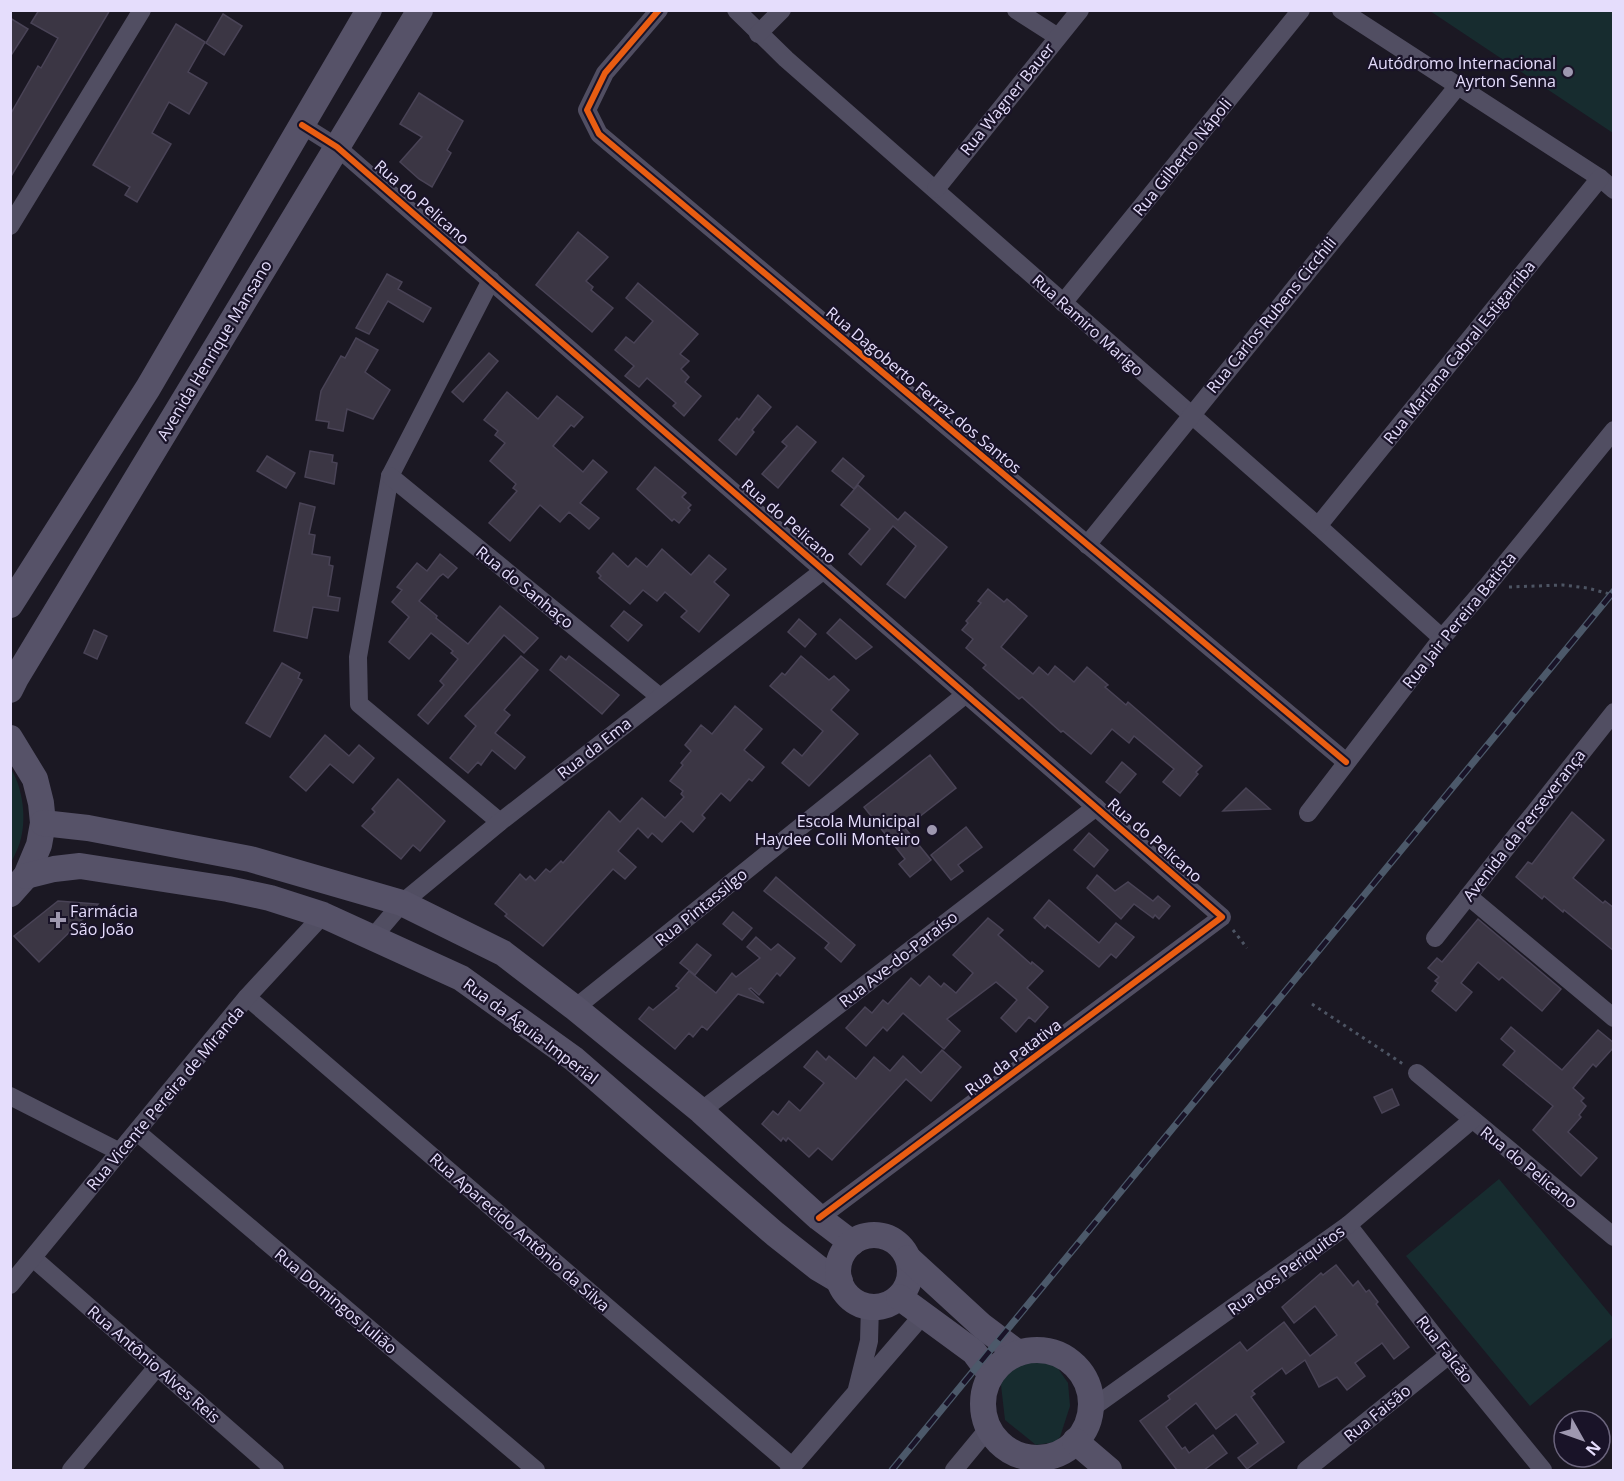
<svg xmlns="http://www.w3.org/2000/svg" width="1624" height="1481" font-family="'Open Sans',sans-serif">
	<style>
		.green { fill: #172c2f }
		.building { fill: #3b3644; stroke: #494356; stroke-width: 1.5 }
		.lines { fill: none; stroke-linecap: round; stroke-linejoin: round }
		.path { stroke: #4d5463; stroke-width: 3; stroke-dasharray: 3 4.5; stroke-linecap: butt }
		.street { stroke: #514e62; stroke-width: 18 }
		.secondary { stroke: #565268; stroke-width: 26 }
		.rail-casing { stroke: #4c596a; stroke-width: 7 }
		.rail { stroke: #191328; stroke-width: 4.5; stroke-dasharray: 14; stroke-linecap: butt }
		.cycleway-casing { stroke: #191328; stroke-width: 10 }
		.cycleway { stroke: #e95d12; stroke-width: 6 }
		.poi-dot { fill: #9e98b0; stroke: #191328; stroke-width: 2 }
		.labels { text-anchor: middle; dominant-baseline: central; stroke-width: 4.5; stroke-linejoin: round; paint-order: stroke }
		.poi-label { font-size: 16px; fill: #e5ddfc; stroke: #191328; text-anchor: end }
		.street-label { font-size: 16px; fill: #e5ddfc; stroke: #191328 }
	</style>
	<rect width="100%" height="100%" fill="#1b1823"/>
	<g class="green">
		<path d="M1430 11H1613V133Z"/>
		<path d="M11 769C23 788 27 820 20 842 18 849 14 856 11 863Z"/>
		<path d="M1499 1179 1613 1318V1337L1530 1406 1406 1256Z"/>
		<path d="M1037 1357 1055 1364 1068 1383 1070 1406 1060 1437 1055 1442 1036 1445 1005 1420 1001 1385 1003 1370 1016 1363Z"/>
	</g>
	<g class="building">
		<path d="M39 10H110L10 178V115L38 66 41 68 58 38 31 23Z"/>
		<path d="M223 14 242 26 224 55 206 43Z"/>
		<path d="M10 18 28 29 10 57Z"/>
		<path d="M176 24 205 42 188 72 207 83 189 114 169 102 152 133 171 144 137 202 125 195 130 187 93 165Z"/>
		<path d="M419 93 463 121 447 150 451 153 432 187 419 179 400 162 422 137 400 124Z"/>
		<path d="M578 232 608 257 586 281 593 287 591 290 613 308 592 332 536 285Z"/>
		<path d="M387 274 402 282 398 289 431 308 423 322 388 301 369 334 356 328Z"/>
		<path d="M638 283 698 334 680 354 689 361 681 369 689 377 685 382 701 396 684 416 673 406 676 403 647 378 639 387 625 376 634 366 615 350 626 337 634 343 653 321 626 298Z"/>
		<path d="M356 338 378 350 365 372 390 390 373 419 347 409 343 431 328 428 329 422 316 420 321 391 341 356 345 358Z"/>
		<path d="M489 353 498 361 463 402 452 392Z"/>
		<path d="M507 392 538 419 557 396 583 417 574 427 571 425 553 446 583 472 593 460 607 472 580 503 599 518 589 529 569 512 560 522 540 505 510 541 489 523 517 491 513 488 516 484 490 461 505 443 495 435 498 431 484 420Z"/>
		<path d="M758 395 771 407 752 430 754 432 736 455 719 440 737 418 739 420Z"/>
		<path d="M797 426 816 442 778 488 762 474 787 446 782 442Z"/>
		<path d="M310 451 333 455 332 462 337 463 334 484 305 477Z"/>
		<path d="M267 456 295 473 286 488 257 471Z"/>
		<path d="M843 458 864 476 854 489 832 471Z"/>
		<path d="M655 467 686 493 682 497 691 505 688 508 690 510 679 523 674 519 672 521 637 489Z"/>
		<path d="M858 485 898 520 905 512 947 547 905 598 887 584 916 546 893 526 861 565 849 554 870 529 841 505Z"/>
		<path d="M300 503 315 507 309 534 315 535 312 554 330 557 329 565 333 566 328 596 340 598 338 611 313 607 307 638 274 631Z"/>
		<path d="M662 549 691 575 709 555 726 569 714 582 729 595 699 632 681 617 687 611 665 592 657 601 643 590 630 604 599 578 601 576 597 572 613 553 628 567 636 558 647 567Z"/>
		<path d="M440 554 457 568 448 578 443 574 439 577 419 601 437 616 436 618 468 644 500 606 538 638 524 653 504 635 428 724 418 715 444 685 440 681 458 659 451 653 453 651 431 633 409 659 389 642 409 617 392 602 402 590 397 587 417 563 427 571Z"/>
		<path d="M988 589 1004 602 1007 599 1027 616 1001 647 1033 674 1039 667 1048 675 1055 666 1074 682 1087 667 1108 685 1105 687 1126 705 1128 702 1202 766 1196 772 1198 774 1180 796 1163 782 1174 769 1134 736 1129 743 1112 729 1091 754 1063 731 1061 732 1022 697 1019 699 983 668 986 665 966 648 973 639 962 630 968 623 966 621 981 603 978 601Z"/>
		<path d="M624 611 642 625 628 641 611 626Z"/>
		<path d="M799 619 816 634 805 647 788 632Z"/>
		<path d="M840 619 872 647 856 659 827 633Z"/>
		<path d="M94 630 107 636 97 659 84 653Z"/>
		<path d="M521 656 538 670 504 710 510 715 495 733 525 757 515 769 492 750 481 765 478 762 468 773 450 758 476 726 465 716Z"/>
		<path d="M561 656 566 660 569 656 619 695 602 714 550 670Z"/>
		<path d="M801 656 829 680 834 676 849 690 831 710 858 734 809 786 782 763 794 749 802 756 823 731 770 686 782 673 785 675Z"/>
		<path d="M282 663 300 673 298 678 302 680 270 737 246 723Z"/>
		<path d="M735 706 762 729 744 750 764 767 752 781 749 779 730 801 721 793 702 815 705 818 693 832 681 821 662 842 652 833 648 838 638 828 618 851 636 867 625 879 613 869 543 946 505 916 507 914 495 904 520 874 526 880 530 876 535 881 546 869 550 872 561 861 563 863 609 811 620 822 642 798 665 818 684 797 681 794 683 791 670 781 683 765 681 763 691 751 685 745 701 725 712 734Z"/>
		<path d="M325 735 349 756 359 745 374 758 353 783 330 764 306 791 290 777Z"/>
		<path d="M930 755 956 788 905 828 931 860 910 877 899 864 905 859 864 807Z"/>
		<path d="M1122 762 1136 774 1120 793 1106 782Z"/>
		<path d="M398 779 445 821 420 851 413 845 401 859 362 826 375 812 372 809Z"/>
		<path d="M1246 788 1270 809 1223 811Z"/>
		<path d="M1572 812 1604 840 1573 878 1603 903 1605 901 1614 908V951L1564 910 1563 912 1544 896 1542 899 1516 877 1528 862 1532 864Z"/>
		<path d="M966 827 982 847 958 865 963 871 951 880 931 855Z"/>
		<path d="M1089 833 1108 850 1094 867 1074 850Z"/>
		<path d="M1097 875 1115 891 1128 882 1153 901 1158 896 1170 906 1159 919 1155 915 1153 918 1134 904 1121 919 1087 888Z"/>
		<path d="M776 877 855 945 841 962 825 948 829 943 764 891Z"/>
		<path d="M1049 900 1099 943 1116 923 1134 937 1116 958 1111 954 1099 967 1047 925 1045 928 1034 918Z"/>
		<path d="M58 901 98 904 39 962 14 936Z"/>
		<path d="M733 912 752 928 742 940 723 924Z"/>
		<path d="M988 918 1003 930 998 935 1031 964 1032 962 1043 971 1027 988 1048 1007 1035 1022 1029 1017 1016 1032 1001 1018 1017 1000 996 982 947 1019 960 1031 944 1049 903 1013 887 1031 883 1027 866 1046 846 1028 865 1007 872 1013 883 1000 888 1004 911 978 920 986 929 976 941 987 944 983 956 993 973 973 953 955Z"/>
		<path d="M1478 919 1561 989 1542 1011 1502 977 1499 980 1478 962 1461 983 1472 992 1456 1011 1432 991 1438 983 1435 981 1439 977 1428 968 1437 958 1442 962Z"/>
		<path d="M756 937 771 950 778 944 795 958 780 976 777 973 759 995 751 988 749 989 764 1003 738 994 707 1030 702 1026 693 1037 689 1033 675 1049 639 1019 649 1007 653 1010 679 988 676 986 689 971 716 993 732 973 736 977 760 958 747 947Z"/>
		<path d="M697 944 711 955 695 975 680 963Z"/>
		<path d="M1511 1027 1562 1070 1598 1030 1614 1043V1047L1596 1067 1593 1064 1573 1088 1584 1098 1581 1101 1586 1106 1579 1115 1581 1117 1568 1132 1597 1158 1581 1176 1533 1130 1553 1106 1503 1065 1515 1051 1501 1039Z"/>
		<path d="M942 1050 961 1067 931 1101 906 1079 832 1160 818 1148 809 1157 788 1138 786 1141 783 1138 781 1141 762 1124 773 1111 778 1115 789 1101 800 1111 824 1083 804 1067 817 1051 826 1060 829 1056 856 1079 874 1057 890 1071 903 1056 921 1073Z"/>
		<path d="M1392 1089 1399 1105 1382 1113 1374 1097Z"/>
		<path d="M1336 1265 1353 1286 1358 1281 1366 1292 1369 1290 1378 1302 1376 1304 1409 1347 1394 1359 1382 1343 1355 1363 1365 1376 1347 1390 1337 1377 1319 1387 1305 1360 1286 1374 1282 1368 1252 1391 1255 1394 1251 1397 1284 1442 1247 1469 1238 1458 1258 1443 1236 1414 1216 1429 1196 1403 1166 1427 1182 1449 1185 1447 1189 1453 1213 1435 1227 1453 1204 1470H1177L1140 1421 1170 1399 1168 1396 1240 1342 1247 1351 1284 1322 1310 1356 1337 1335 1315 1306 1294 1323 1282 1307 1321 1273 1323 1275Z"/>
	</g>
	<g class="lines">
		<g class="path">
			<path d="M1509 587 1563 585 1587 588 1614 595"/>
			<path d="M1233 930 1247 948"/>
			<path d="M1312 1004 1403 1064"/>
		</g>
		<g class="street">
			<path d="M659 10 605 73 587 110 599 134 1346 762"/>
			<path d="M736 10 786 59 1318 526 1442 638"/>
			<path d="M1016 10 1058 37"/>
			<path d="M1341 10 1600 178 1614 190"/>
			<path d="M758 34 782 10"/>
			<path d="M302 125 337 147 1222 917 819 1218"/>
			<path d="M936 189 1080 10"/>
			<path d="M10 226 142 10"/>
			<path d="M491 280 390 476 358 657 359 704 500 822"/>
			<path d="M1063 303 1301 10"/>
			<path d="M390 476 660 697"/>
			<path d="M1318 526 1600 178"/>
			<path d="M1087 545 1457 87"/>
			<path d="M1308 813 1442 638 1487 586 1614 430"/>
			<path d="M1468 896 1614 1018"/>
			<path d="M374 936 402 903 500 822 824 570"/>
			<path d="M1435 938 1614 712"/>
			<path d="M247 997 793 1467"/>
			<path d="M575 1008 966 694"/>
			<path d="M1417 1073 1614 1237"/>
			<path d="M10 1096 120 1152"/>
			<path d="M701 1111 1096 807"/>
			<path d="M137 1132 536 1470"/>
			<path d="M1348 1225 1449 1355 1543 1470"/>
			<path d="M33 1258 275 1470"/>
			<path d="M10 1285 247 997 323 915"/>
			<path d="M857 1389 869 1341 870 1306"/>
			<path d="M1092 1408 1348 1225 1472 1120"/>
			<path d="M71 1470 157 1367"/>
			<path d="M789 1470 922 1316"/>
			<path d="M954 1470 988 1429"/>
			<path d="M1306 1470 1449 1355"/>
		</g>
		<g class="secondary">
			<path d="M10 605 148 388 369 10"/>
			<path d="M10 690 16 678 420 10"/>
			<path d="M10 738 35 779 41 803 43 823 39 845 26 876 10 894"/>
			<path d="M43 823 88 828 250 859 402 903 503 953 575 1008 701 1111 819 1218 852 1243"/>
			<path d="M26 876 54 869 80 866 228 889 270 898 323 915 461 978 574 1059 775 1234 818 1268 840 1281"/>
			<circle cx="874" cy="1271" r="36"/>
			<path d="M908 1258 982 1326 1018 1353"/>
			<path d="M899 1297 974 1352 991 1375"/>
			<circle cx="1037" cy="1404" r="54"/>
			<path d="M1075 1441 1109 1470"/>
		</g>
		<g class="rail-casing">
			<path id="rail" d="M892 1470 1614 591"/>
		</g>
		<use href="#rail" class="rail"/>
		<g class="cycleway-casing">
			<g id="cycleway">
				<path d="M659 10 605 73 587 110 599 134 1346 762"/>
				<path d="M302 125 337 147 1222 917 819 1218"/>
			</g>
		</g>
		<use href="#cycleway" class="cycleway"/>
	</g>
	<g class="poi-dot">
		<circle cx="1568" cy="72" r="6"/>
		<circle cx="932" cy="830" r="6"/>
		<path d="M55 911h6v6h6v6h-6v6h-6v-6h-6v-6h6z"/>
	</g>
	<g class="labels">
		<g class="poi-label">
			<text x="1556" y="63">Autódromo Internacional<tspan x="1556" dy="18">Ayrton Senna</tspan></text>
			<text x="920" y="821">Escola Municipal<tspan x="920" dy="18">Haydee Colli Monteiro</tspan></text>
			<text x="70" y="911" text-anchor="start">Farmácia<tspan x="70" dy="18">São João</tspan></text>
		</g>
		<g class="street-label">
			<text transform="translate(1007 99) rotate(-51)">Rua Wagner Bauer</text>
			<text transform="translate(1182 157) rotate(-51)">Rua Gilberto Nápoli</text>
			<text transform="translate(422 202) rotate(41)">Rua do Pelicano</text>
			<text transform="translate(1271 315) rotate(-51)">Rua Carlos Rubens Cicchili</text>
			<text transform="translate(1088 325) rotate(42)">Rua Ramiro Marigo</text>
			<text transform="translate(214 350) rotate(-59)">Avenida Henrique Mansano</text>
			<text transform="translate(1459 352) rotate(-51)">Rua Mariana Cabral Estigarriba</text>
			<text transform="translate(924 390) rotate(40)">Rua Dagoberto Ferraz dos Santos</text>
			<text transform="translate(789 521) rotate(41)">Rua do Pelicano</text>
			<text transform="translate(525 587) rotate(39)">Rua do Sanhaço</text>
			<text transform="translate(1459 620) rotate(-51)">Rua Jair Pereira Batista</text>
			<text transform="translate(594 748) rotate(-38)">Rua da Ema</text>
			<text transform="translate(1524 825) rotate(-52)">Avenida da Perseverança</text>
			<text transform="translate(1155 840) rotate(41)">Rua do Pelicano</text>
			<text transform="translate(701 907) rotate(-39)">Rua Pintassilgo</text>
			<text transform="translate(898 959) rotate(-38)">Rua Ave-do-Paraíso</text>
			<text transform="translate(531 1031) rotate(37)">Rua da Águia-Imperial</text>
			<text transform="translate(1013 1057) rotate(-37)">Rua da Patativa</text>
			<text transform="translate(165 1098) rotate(-50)">Rua Vicente Pereira de Miranda</text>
			<text transform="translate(1529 1167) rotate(39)">Rua do Pelicano</text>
			<text transform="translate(520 1232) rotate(41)">Rua Aparecido Antônio da Silva</text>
			<text transform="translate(1286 1270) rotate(-36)">Rua dos Periquitos</text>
			<text transform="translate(336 1301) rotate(40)">Rua Domingos Julião</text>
			<text transform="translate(1445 1349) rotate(52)">Rua Falcão</text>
			<text transform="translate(154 1364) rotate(41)">Rua Antônio Alves Reis</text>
			<text transform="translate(1377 1413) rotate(-39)">Rua Faisão</text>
		</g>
	</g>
	<rect width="1624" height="1481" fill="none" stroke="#e5ddfc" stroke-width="24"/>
	<g transform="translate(1582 1439) rotate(130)"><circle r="28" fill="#191328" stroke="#6b647d" stroke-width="1.5"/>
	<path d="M0-4.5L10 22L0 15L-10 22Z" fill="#9e98b0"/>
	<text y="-9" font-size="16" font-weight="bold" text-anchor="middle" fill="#e5ddfc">N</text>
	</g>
</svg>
